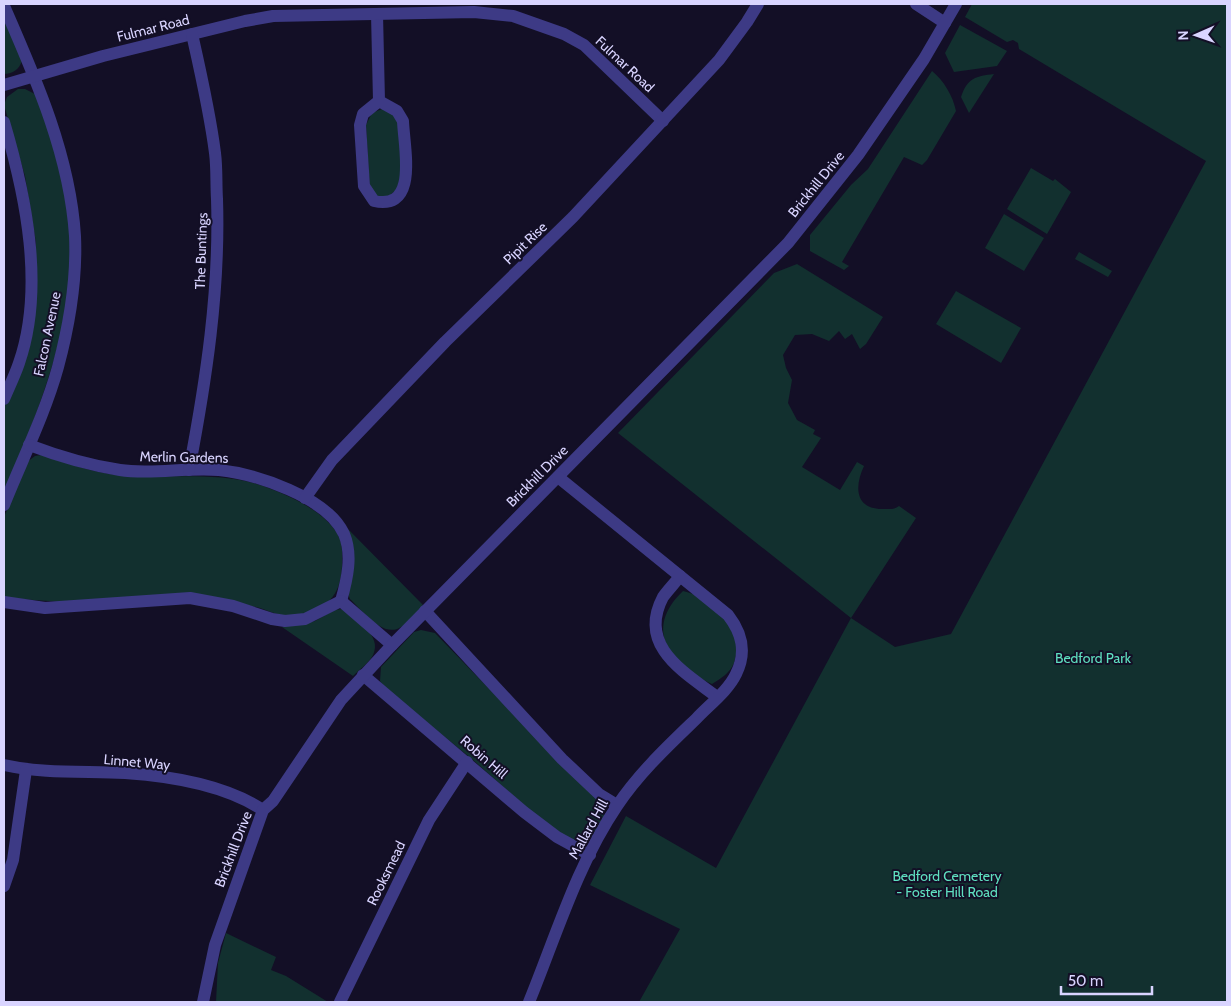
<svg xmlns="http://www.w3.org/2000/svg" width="1231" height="1006" font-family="Cabin,sans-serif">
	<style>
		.green { fill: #12302f }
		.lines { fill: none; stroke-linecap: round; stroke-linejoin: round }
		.minor { stroke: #3d3a85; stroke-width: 12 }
		.labels { text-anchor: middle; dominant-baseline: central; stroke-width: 4; stroke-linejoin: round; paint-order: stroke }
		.street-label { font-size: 14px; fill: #d9d4ff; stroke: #130f26 }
		.park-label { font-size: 14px; fill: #5fe0c0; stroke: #130f26 }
	</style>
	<rect width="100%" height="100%" fill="#130f26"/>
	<g class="green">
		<path d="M972 4H1227V1002H639L680 929 590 885 626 816 716 868 851 618 618 433 774 273 797 264 883 317 866 344 860 349 852 334 845 339 839 331 829 341 812 334 795 335 783 355 786 368 792 380 788 403 797 420 815 430 813 434 821 438 802 467 840 490 857 462 864 466C854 487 855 510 884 509 890 509 894 510 899 506L916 518 851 618 895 647 951 634 1206 161 1019 49 1018 43 1013 40 1007 42 965 17Z"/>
		<path d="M4 13 22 61C19 69 13 74 4 74Z"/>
		<path d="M960 25 1007 51 997 66 954 72 945 53Z"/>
		<path d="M932 71C944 81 953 96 956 111L927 160 922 165 904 157 842 262 849 266 844 270 810 251V235L851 185 868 169Z"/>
		<path d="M994 74 969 113 961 97C967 78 976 76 994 74Z"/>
		<path d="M18 89H25L37 95C49 133 63 172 69 212 83 305 39 410 4 494V407L22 363 36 243 25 176 4 105 7 97Z"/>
		<path d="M382 109H388L399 122 402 185 384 200 370 192 366 125 372 113Z"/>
		<path d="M1031 168 1053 181 1055 179 1071 192 1047 234 1007 209Z"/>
		<path d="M1004 214 1044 238 1024 271 985 248Z"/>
		<path d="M1079 252 1112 271 1108 277 1075 259Z"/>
		<path d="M956 291 1021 328 1001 363 936 324Z"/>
		<path d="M41 455C66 462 93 473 118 475 170 480 222 469 271 489 295 498 342 520 342 550 343 577 341 601 311 612 279 624 270 606 242 605 162 601 83 607 4 597V517L27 462 35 456Z"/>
		<path d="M344 525 423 605C417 612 409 622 401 627 383 639 362 610 350 599L348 594Z"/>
		<path d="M683 591C712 597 747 630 734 663 730 673 720 679 712 684 671 665 642 630 683 591Z"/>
		<path d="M342 609C355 620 383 635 373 655 369 663 359 670 353 676L282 627 315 621 334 610Z"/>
		<path d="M421 630 435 633 555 757 601 801C611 815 597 840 581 844L552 830 473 760 385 688 380 681 381 667 414 632Z"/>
		<path d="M226 933 276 957 271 970 286 976 328 1002H216L218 963Z"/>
	</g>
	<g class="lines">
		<g class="minor">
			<path d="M916 4 945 23"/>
			<path d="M4 6C36 79 70 156 75 236 77 280 69 326 58 367 45 414 22 460 4 505"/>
			<path d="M377 14 379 101 397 111 403 121C404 148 419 211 374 201L364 186 360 125 363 114 379 101"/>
			<path d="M4 85 103 56 245 21 273 16 474 12 513 16 564 34 584 45 663 121"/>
			<path d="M4 122C26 196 45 288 19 363 15 375 9 387 4 399"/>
			<path d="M29 445C58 456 88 465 120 470 152 475 186 467 219 470 256 474 327 497 344 534 353 555 347 580 341 601"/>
			<path d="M189 470C206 381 220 290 217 199 216 184 217 168 215 153 210 113 201 74 192 34"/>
			<path d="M305 498 332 460 445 342 573 217 719 60 747 22 758 4"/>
			<path d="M680 576C675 583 668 590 663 597 637 646 684 672 717 697"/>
			<path d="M4 602 45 608 190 598 233 606 272 619 285 621 305 619 341 601 392 645"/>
			<path d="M425 611 562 759 599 794 617 805"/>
			<path d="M363 675 524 812 557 837 590 855"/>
			<path d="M4 765C44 774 84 771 125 773 170 776 225 785 263 810"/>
			<path d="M4 886 13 860 26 770"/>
			<path d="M203 1002 215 945 263 810 273 801 341 700 392 645 788 243 858 155 924 59 956 4"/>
			<path d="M340 1002 429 820 467 762"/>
			<path d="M529 1002C556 936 577 865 617 806 639 773 668 746 696 719 709 705 728 691 736 674 747 652 742 633 728 615L558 477"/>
		</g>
	</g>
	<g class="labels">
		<g class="street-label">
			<text transform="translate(153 28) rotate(-14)">Fulmar Road</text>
			<text transform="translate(625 64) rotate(43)">Fulmar Road</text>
			<text transform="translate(816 184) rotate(-51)">Brickhill Drive</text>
			<text transform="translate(525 243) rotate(-44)">Pipit Rise</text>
			<text transform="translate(201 251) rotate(-88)">The Buntings</text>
			<text transform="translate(47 334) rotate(-78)">Falcon Avenue</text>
			<text transform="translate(184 457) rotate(1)">Merlin Gardens</text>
			<text transform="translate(537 476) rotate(-45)">Brickhill Drive</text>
			<text transform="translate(484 757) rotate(41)">Robin Hill</text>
			<text transform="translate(137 762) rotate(5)">Linnet Way</text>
			<text transform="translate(588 829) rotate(-61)">Mallard Hill</text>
			<text transform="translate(233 849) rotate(-69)">Brickhill Drive</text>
			<text transform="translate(386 873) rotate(-64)">Rooksmead</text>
		</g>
		<g class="park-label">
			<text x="1093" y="658">Bedford Park</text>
			<text x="947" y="876">Bedford Cemetery<tspan x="947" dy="16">- Foster Hill Road</tspan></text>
		</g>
	</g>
	<rect width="1231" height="1006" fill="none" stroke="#d9d4ff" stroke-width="10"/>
	<g transform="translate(1196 35) rotate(268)" stroke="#130f26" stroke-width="4" paint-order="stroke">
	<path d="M0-4L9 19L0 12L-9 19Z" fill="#d9d4ff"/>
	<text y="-8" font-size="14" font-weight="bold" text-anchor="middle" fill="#d9d4ff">N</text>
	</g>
	<path d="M1061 986v8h91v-8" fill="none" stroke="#d9d4ff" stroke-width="2.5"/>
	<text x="1068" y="986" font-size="15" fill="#d9d4ff" stroke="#130f26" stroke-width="4" paint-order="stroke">50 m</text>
</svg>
